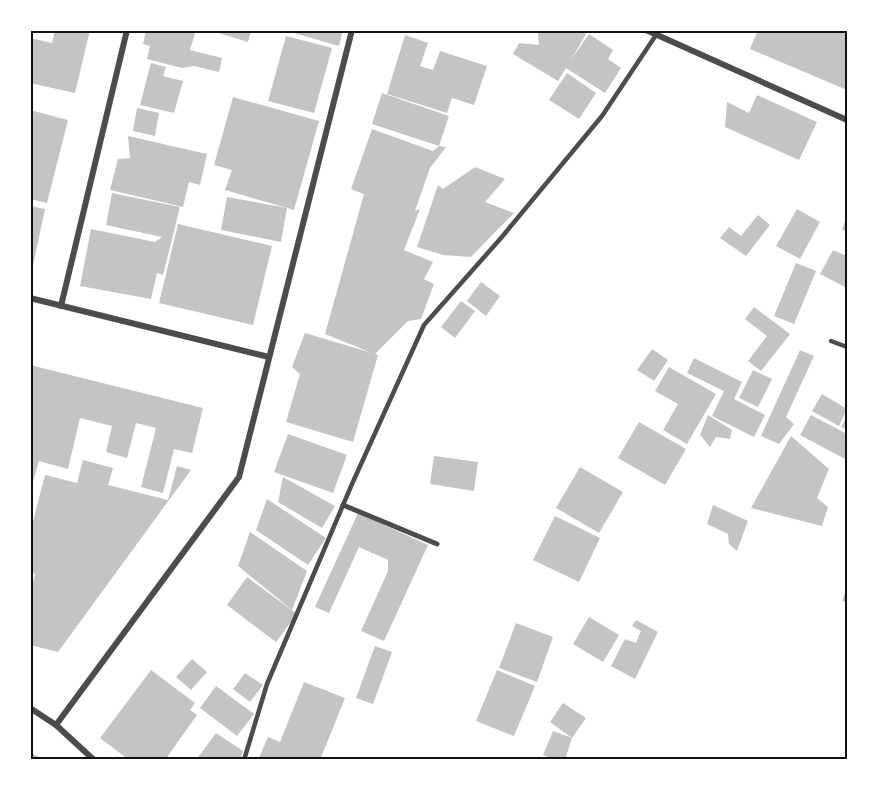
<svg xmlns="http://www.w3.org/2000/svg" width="877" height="790" font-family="'Roboto Serif',serif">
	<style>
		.building { fill: #c4c4c4 }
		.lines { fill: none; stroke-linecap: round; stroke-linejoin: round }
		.service { stroke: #4c4c4c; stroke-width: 4.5 }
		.pedestrian { stroke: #4c4c4c; stroke-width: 5 }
		.minor { stroke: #4c4c4c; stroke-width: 6 }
		.neatline { fill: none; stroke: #111; stroke-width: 2 }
	</style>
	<rect width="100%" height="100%" fill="#fff"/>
	<g class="building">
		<path d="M55 30H90L75 93 30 83V38L52 43Z"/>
		<path d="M146 30H196L190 50 222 58 219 72 194 66 182 68 147 59 150 46 143 44Z"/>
		<path d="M209 30H251L248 42Z"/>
		<path d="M284 30H343L339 46Z"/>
		<path d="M540 30H579L586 34 571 60 589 34 613 50 608 59 621 68 605 93 566 68 558 81 513 54 519 43 539 45 538 34Z"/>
		<path d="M758 30H838L847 35V90L750 49Z"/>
		<path d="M405 35 428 43 420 66 433 70 440 51 487 66 474 105 452 98 447 113 387 94Z"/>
		<path d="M286 36 332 48 314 113 268 101Z"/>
		<path d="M151 63 166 67 163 76 183 81 174 113 140 105Z"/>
		<path d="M567 73 596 93 579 119 549 100Z"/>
		<path d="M382 93 449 116 439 146 372 124Z"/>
		<path d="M757 95 817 122 799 160 725 127 727 102 749 113Z"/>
		<path d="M233 97 319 121 294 210 225 190 232 170 214 165Z"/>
		<path d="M137 108 159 113 155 136 133 131Z"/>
		<path d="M30 110 68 120 47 203 30 199Z"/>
		<path d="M372 129 433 151 439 146 446 147 430 168 415 211 420 209 404 250 433 262 424 279 434 284 421 319 408 321 375 354 378 355 353 442 286 422 300 374 292 367 305 333 372 353 325 334 364 194 351 189Z"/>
		<path d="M128 136 207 154 200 185 189 182 183 207 110 190 118 159 130 158Z"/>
		<path d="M475 167 505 179 485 202 514 213 471 257 443 255 417 247 438 185 443 189Z"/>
		<path d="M112 193 180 207 163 275 157 273 151 299 80 286 91 229 155 242 162 237 106 225Z"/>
		<path d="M227 197 287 208 281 242 221 230Z"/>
		<path d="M30 206 45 209 31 275 30 274Z"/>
		<path d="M797 209 820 222 800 259 776 246Z"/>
		<path d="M758 215 770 225 746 256 720 238 729 227 741 236Z"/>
		<path d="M847 215V231L842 230Z"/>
		<path d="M178 224 272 246 253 325 159 303Z"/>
		<path d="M833 250 847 256V288L820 274Z"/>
		<path d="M796 263 816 271 794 324 774 316Z"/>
		<path d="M481 282 500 296 486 316 467 301Z"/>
		<path d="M461 301 475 311 455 338 441 327Z"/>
		<path d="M754 307 790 334 761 371 748 361 767 336 745 319Z"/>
		<path d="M652 349 668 360 654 381 637 370Z"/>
		<path d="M800 350 814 356 786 417 794 424 779 444 761 436Z"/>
		<path d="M694 358 742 382 734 399 765 415 754 437 712 416 724 391 687 373Z"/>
		<path d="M30 365 203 408 192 453 174 449 163 493 141 487 156 428 136 423 127 458 106 452 112 426 80 418 68 469 39 461 30 492Z"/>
		<path d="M669 367 716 394 687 444 663 430 678 404 655 391Z"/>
		<path d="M753 370 772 379 758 407 739 398Z"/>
		<path d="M822 394 847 409 839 426 812 411Z"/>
		<path d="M708 415 732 430 730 439 716 437 710 447 700 435Z"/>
		<path d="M811 415 847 434V460L800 435Z"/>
		<path d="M847 416V429L841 427Z"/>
		<path d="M639 422 686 449 665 485 618 458Z"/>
		<path d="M288 434 347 455 333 493 274 472Z"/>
		<path d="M791 436 829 469 817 498 828 507 822 526 751 508Z"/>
		<path d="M434 456 478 462 474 491 430 484Z"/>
		<path d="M83 460 113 468 108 485 168 500 177 466 191 470 58 652 30 645V596L35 574 30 573V533L45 475 77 483Z"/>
		<path d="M580 467 623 492 599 533 556 508Z"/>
		<path d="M283 477 335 506 322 528 278 502Z"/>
		<path d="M267 499 326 538 308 565 256 530Z"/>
		<path d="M713 505 748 521 737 551 729 544 728 534 707 524Z"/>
		<path d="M358 513 428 545 384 641 361 631 388 571V560L359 547 329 613 315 607Z"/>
		<path d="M555 516 600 538 579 582 533 560Z"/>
		<path d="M250 532 307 571 292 610 238 566Z"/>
		<path d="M247 577 297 614 276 642 227 605Z"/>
		<path d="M847 587V602L842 601Z"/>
		<path d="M589 617 619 635 603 662 573 644Z"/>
		<path d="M636 620 658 632 635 679 611 666 625 639 636 643 641 631 632 626Z"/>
		<path d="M516 623 553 637 537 682 499 668Z"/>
		<path d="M375 646 392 652 373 704 356 698Z"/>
		<path d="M192 659 207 672 191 690 176 677Z"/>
		<path d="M151 670 195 703 190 710 197 715 165 760H135L133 758 129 760 100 738Z"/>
		<path d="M497 670 535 686 514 736 476 721Z"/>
		<path d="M245 673 263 685 250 702 233 689Z"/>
		<path d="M304 682 345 698 320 760H258L268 737 280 742Z"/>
		<path d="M216 686 254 714 237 736 200 708Z"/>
		<path d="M563 703 586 718 572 738 550 722Z"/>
		<path d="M553 731 572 738 565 760H557L543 755Z"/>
		<path d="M216 733 243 751 240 760H196Z"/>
		<path d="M30 752 44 760H30Z"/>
	</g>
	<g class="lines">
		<g class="service">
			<path d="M831 341 847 347"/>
			<path d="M244 760 267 684 352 484 424 325 501 238 602 116 656 35"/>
		</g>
		<path class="pedestrian" d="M343 505 437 544"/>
		<g class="minor">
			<path d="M646 30 847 120"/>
			<path d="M30 298 269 357"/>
			<path d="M61 306 127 30"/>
			<path d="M30 708 56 725 94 760"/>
			<path d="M56 725 239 477 352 30"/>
		</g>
	</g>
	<rect width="877" height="790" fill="none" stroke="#ffffff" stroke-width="63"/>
	<rect x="32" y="32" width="814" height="726" class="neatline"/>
</svg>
